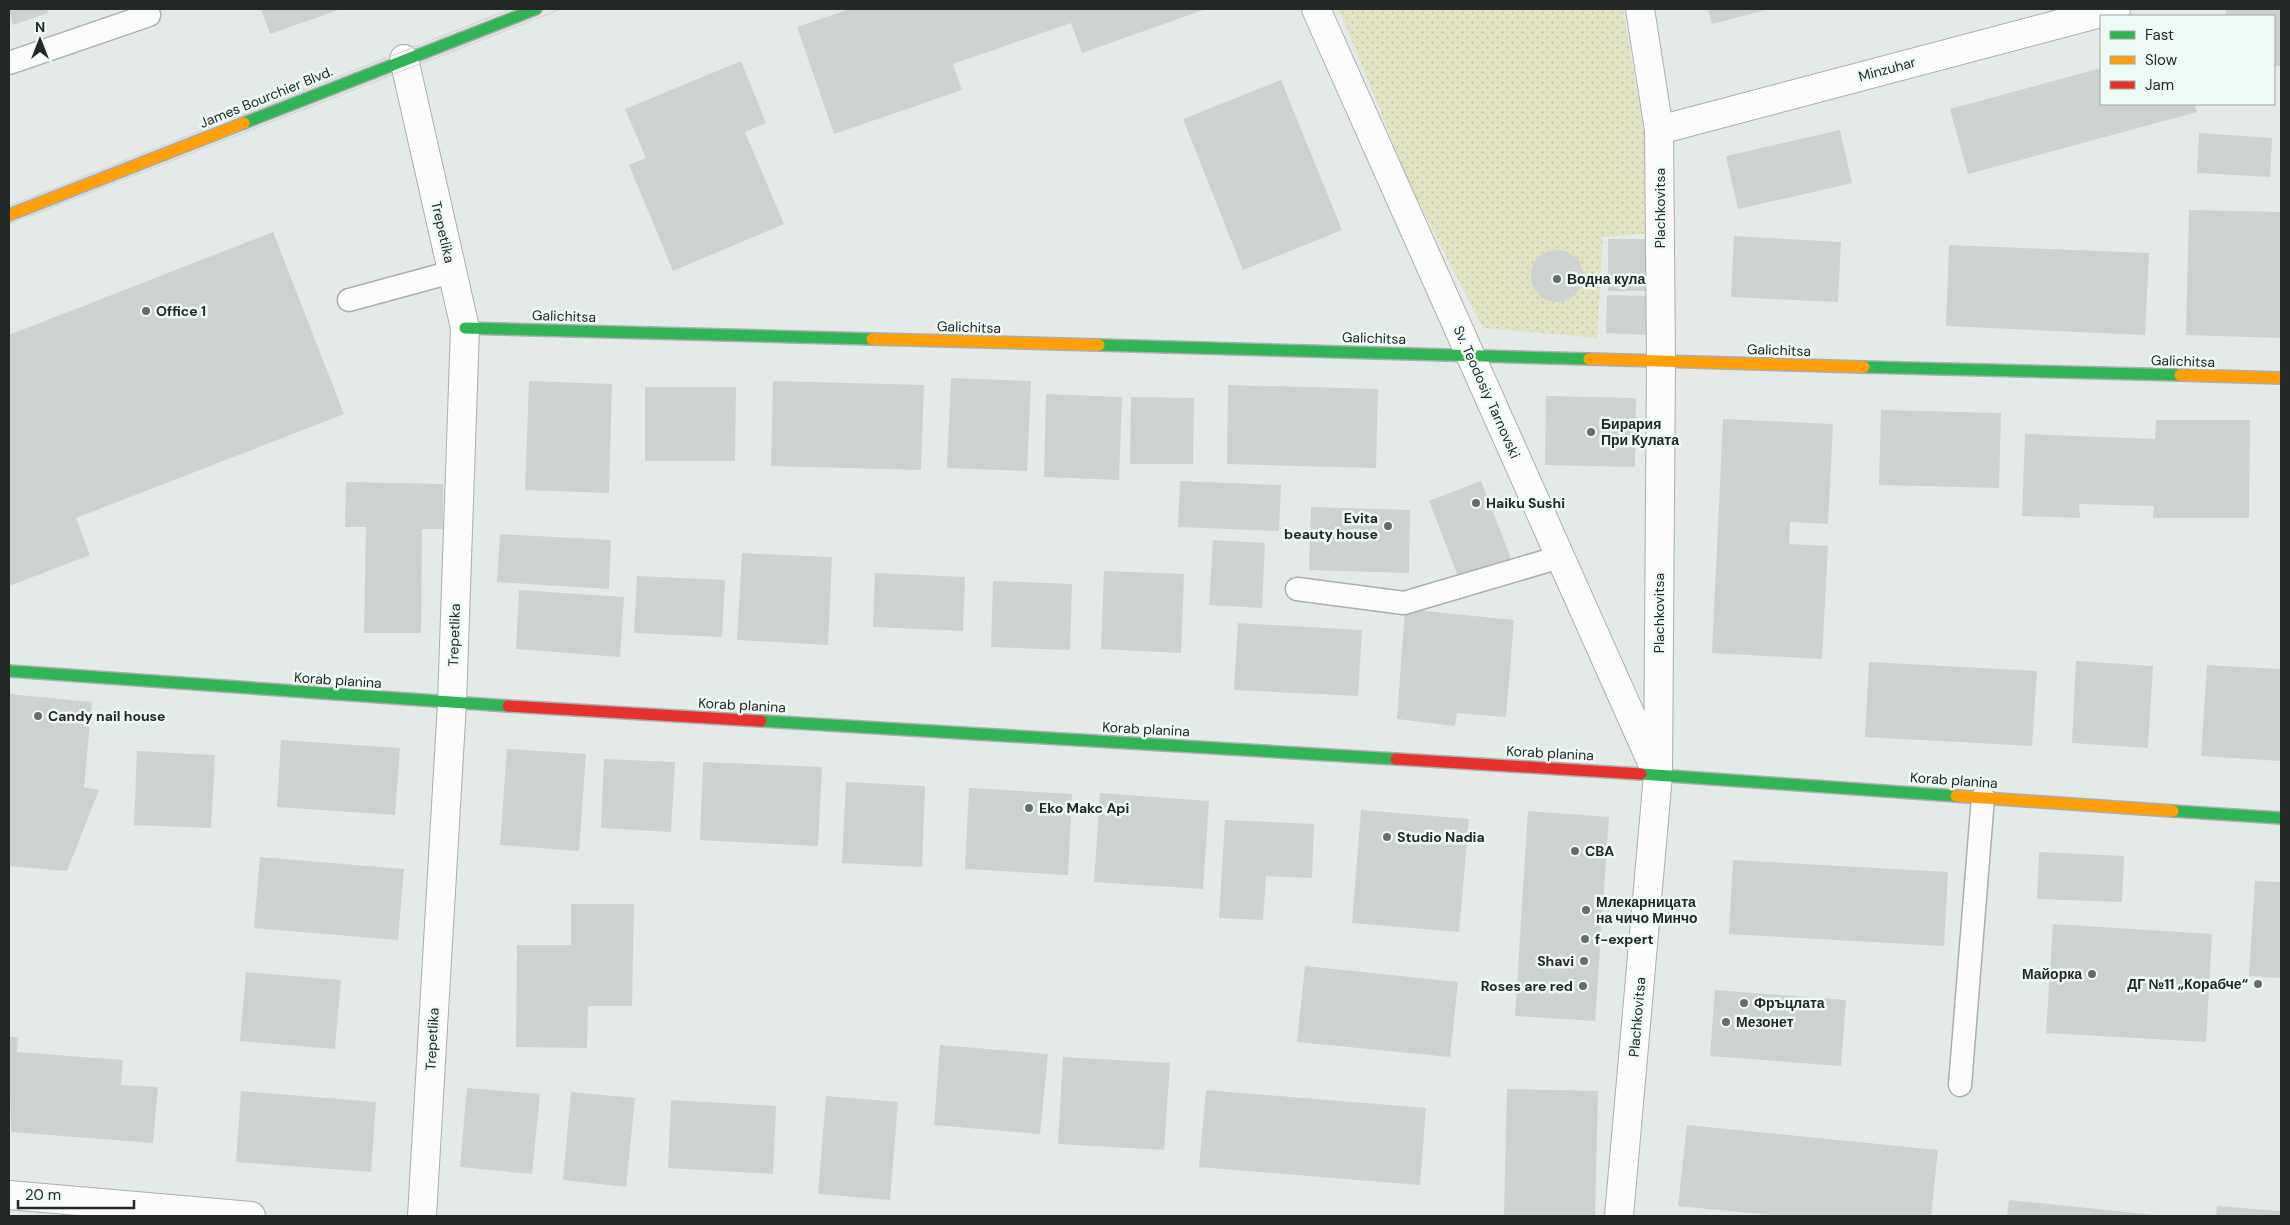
<svg xmlns="http://www.w3.org/2000/svg" width="2290" height="1225" font-family="'DM Sans',sans-serif">
	<style>
		.green { fill: url(#green-dots) }
		.building { fill: #cdd2d1 }
		.lines { fill: none; stroke-linecap: round; stroke-linejoin: round }
		.lane-casing { stroke: #aaaeac; stroke-width: 25 }
		.street-casing { stroke: #aaaeac; stroke-width: 30 }
		.fast-casing { stroke: #aaaeac; stroke-width: 14 }
		.slow-casing { stroke: #aaaeac; stroke-width: 14 }
		.jam-casing { stroke: #aaaeac; stroke-width: 14 }
		.lane { stroke: #fbfcfb; stroke-width: 22 }
		.street { stroke: #fbfcfb; stroke-width: 28 }
		.fast { stroke: #30b455; stroke-width: 11 }
		.slow { stroke: #ff9f0a; stroke-width: 11 }
		.jam { stroke: #e5322d; stroke-width: 11 }
		.tram { stroke: #cfd0d0; stroke-width: 1 }
		.poi-dot { fill: #676c6a; stroke: #eefaf5; stroke-width: 2 }
		.labels { text-anchor: middle; dominant-baseline: central; stroke-width: 5; stroke-linejoin: round; paint-order: stroke }
		.street-label { font-size: 14px; fill: #232826; stroke: #eefaf5 }
		.poi-label { font-size: 14px; font-weight: bold; fill: #232826; stroke: #eefaf5; text-anchor: start }
	</style>
	<defs>
		<pattern id="green-dots" width="8" height="8" patternUnits="userSpaceOnUse" patternTransform="scale(1.25)"><rect width="8" height="8" fill="#e1e3c3"/><path d="M2 2h.1M6 6h.1" fill="none" stroke="#c1c3a7" stroke-width="1.8" stroke-linecap="round"/></pattern>
	</defs>
	<rect width="100%" height="100%" fill="#e4eae7"/>
	<path class="green" d="M1339 9H1623L1644 133 1646 234 1603 237 1597 338 1483 328 1411 187Z"/>
	<g class="building">
		<path d="M9 9H47L48 13 13 25Z"/>
		<path d="M261 9H341L270 34Z"/>
		<path d="M850 9H1206L1082 53 1071 23 953 64 962 90 834 134 797 27Z"/>
		<path d="M1708 9H1769L1712 24Z"/>
		<path d="M2226 9H2281V66H2274V16H2226Z"/>
		<path d="M741 61 766 123 745 132 784 224 673 271 629 165 646 158 625 109Z"/>
		<path d="M2101 68V104H2194L2197 112 1968 174 1950 109Z"/>
		<path d="M1281 80 1342 230 1243 270 1183 119Z"/>
		<path d="M1840 130 1852 183 1738 209 1726 156Z"/>
		<path d="M2199 133 2272 138 2270 177 2197 173Z"/>
		<path d="M2189 210 2281 212V338L2186 335Z"/>
		<path d="M273 232 344 414 76 518 90 555 9 586V335Z"/>
		<path d="M1734 236 1841 242 1838 302 1731 297Z"/>
		<rect x="1608" y="239" width="41" height="52"/>
		<path d="M1949 245 2149 253 2145 335 1946 326Z"/>
		<circle cx="1557" cy="276" r="26"/>
		<path d="M1607 295 1648 296 1647 335 1606 333Z"/>
		<path d="M951 378 1031 381 1027 471 947 468Z"/>
		<path d="M529 381 612 384 609 493 525 490Z"/>
		<path d="M773 381 924 385 921 470 771 466Z"/>
		<path d="M1228 385 1378 389 1376 468 1227 464Z"/>
		<path d="M645 387H736L735 461H645Z"/>
		<path d="M1046 394 1122 397 1119 480 1044 477Z"/>
		<path d="M1546 396 1636 398 1635 467 1545 465Z"/>
		<path d="M1131 397 1194 398 1193 464H1130Z"/>
		<path d="M1881 410 2001 413 1999 488 1879 485Z"/>
		<path d="M1723 419 1833 424 1828 524 1790 522 1789 544 1828 546 1822 659 1712 653Z"/>
		<path d="M2156 420H2250L2249 518H2153L2154 506 2079 504 2080 518 2022 516 2025 434 2155 439Z"/>
		<path d="M1180 481 1281 485 1279 531 1178 527Z"/>
		<path d="M1481 481 1512 561 1460 581 1429 501Z"/>
		<path d="M346 482 443 484V529H422L421 633H364L366 527H345Z"/>
		<path d="M1311 507 1410 510 1409 573 1309 570Z"/>
		<path d="M500 534 611 540 609 589 497 582Z"/>
		<path d="M1213 540 1265 543 1262 608 1209 605Z"/>
		<path d="M742 553 832 557 828 645 737 640Z"/>
		<path d="M1104 571 1184 574 1181 653 1101 649Z"/>
		<path d="M875 573 965 577 963 631 873 627Z"/>
		<path d="M637 576 725 580 722 637 634 633Z"/>
		<path d="M993 581 1072 584 1070 650 991 647Z"/>
		<path d="M519 590 624 597 620 657 516 649Z"/>
		<path d="M1405 609 1514 620 1506 717 1457 713 1455 726 1397 719Z"/>
		<path d="M1238 623 1362 630 1358 696 1234 690Z"/>
		<path d="M2076 661 2153 666 2148 748 2072 743Z"/>
		<path d="M1869 662 2037 671 2032 746 1865 737Z"/>
		<path d="M2207 665 2281 669V761L2201 756Z"/>
		<path d="M9 694 92 702 84 787 99 790 67 871 9 866Z"/>
		<path d="M281 740 400 748 395 815 277 807Z"/>
		<path d="M507 749 586 754 579 851 500 845Z"/>
		<path d="M137 751 215 755 211 828 134 825Z"/>
		<path d="M604 759 675 762 671 832 601 828Z"/>
		<path d="M703 762 822 767 818 846 700 840Z"/>
		<path d="M846 782 925 786 922 867 842 863Z"/>
		<path d="M969 788 1072 794 1068 875 965 869Z"/>
		<path d="M1100 793 1209 801 1203 889 1094 882Z"/>
		<path d="M1361 810 1469 819 1459 932 1352 923Z"/>
		<path d="M1528 811 1609 817 1595 1021 1515 1016Z"/>
		<path d="M1225 820 1314 824 1312 878 1266 876 1263 920 1219 918Z"/>
		<path d="M2039 852 2124 856 2122 902 2037 899Z"/>
		<path d="M260 857 404 869 398 940 254 928Z"/>
		<path d="M1733 860 1948 872 1944 946 1729 934Z"/>
		<path d="M2255 881 2281 882V978L2249 976Z"/>
		<path d="M571 904H634L632 1006H588L587 1048 516 1047 517 945H571Z"/>
		<path d="M2053 924 2212 934 2206 1042 2046 1033Z"/>
		<path d="M1305 966 1458 982 1450 1057 1297 1042Z"/>
		<path d="M246 972 341 980 335 1049 240 1041Z"/>
		<path d="M1715 990 1846 1000 1841 1066 1710 1056Z"/>
		<path d="M9 1037H18L17 1052 123 1060 121 1085 158 1087 153 1143 11 1132Z"/>
		<path d="M940 1045 1048 1054 1040 1134 934 1125Z"/>
		<path d="M1063 1057 1170 1063 1164 1150 1058 1144Z"/>
		<path d="M467 1088 540 1094 532 1174 460 1167Z"/>
		<path d="M1507 1089 1598 1091 1595 1216H1504Z"/>
		<path d="M1206 1090 1426 1108 1420 1185 1199 1167Z"/>
		<path d="M241 1091 376 1102 371 1172 236 1162Z"/>
		<path d="M571 1092 635 1098 626 1187 563 1180Z"/>
		<path d="M826 1096 898 1102 890 1200 818 1194Z"/>
		<path d="M671 1100 776 1106 773 1174 668 1168Z"/>
		<path d="M1687 1125 1938 1150 1931 1216H1781L1678 1206Z"/>
		<path d="M2009 1200 2155 1215V1216H2007Z"/>
		<path d="M2217 1206 2281 1211V1216H2216Z"/>
	</g>
	<g class="lines">
		<g class="lane-casing">
			<g id="lane">
				<path d="M9 63 149 15"/>
				<path d="M349 300 452 272"/>
				<path d="M1297 589 1404 603 1560 557"/>
				<path d="M1960 1085 1983 797"/>
			</g>
		</g>
		<g class="street-casing">
			<g id="street">
				<path d="M1316 9 1653 765"/>
				<path d="M404 59 465 328 452 703 422 1216"/>
				<path d="M1659 130 2116 9"/>
				<path d="M9 1195 251 1216"/>
				<path d="M1619 1216 1658 775 1661 361 1659 130 1640 9"/>
			</g>
		</g>
		<g class="fast-casing">
			<g id="fast">
				<path d="M244 123 536 9"/>
				<path d="M465 328 872 339"/>
				<path d="M1099 345 1589 359"/>
				<path d="M1864 367 2180 375"/>
				<path d="M9 671 508 706"/>
				<path d="M761 721 1396 759"/>
				<path d="M1641 774 1956 796"/>
				<path d="M2173 811 2281 818"/>
			</g>
		</g>
		<g class="slow-casing">
			<g id="slow">
				<path d="M9 215 244 123"/>
				<path d="M872 339 1099 345"/>
				<path d="M1589 359 1864 367"/>
				<path d="M2180 375 2281 378"/>
				<path d="M1956 796 2173 811"/>
			</g>
		</g>
		<g class="jam-casing">
			<g id="jam">
				<path d="M508 706 761 721"/>
				<path d="M1396 759 1641 774"/>
			</g>
		</g>
		<use href="#lane" class="lane"/>
		<use href="#street" class="street"/>
		<use href="#fast" class="fast"/>
		<use href="#slow" class="slow"/>
		<use href="#jam" class="jam"/>
		<g class="tram">
			<path d="M9 206 511 9"/>
			<path d="M9 224 561 9"/>
		</g>
	</g>
	<g class="poi-dot">
		<circle cx="1557" cy="279" r="5"/>
		<circle cx="146" cy="311" r="5"/>
		<circle cx="1591" cy="432" r="5"/>
		<circle cx="1476" cy="503" r="5"/>
		<circle cx="1388" cy="526" r="5"/>
		<circle cx="38" cy="716" r="5"/>
		<circle cx="1029" cy="808" r="5"/>
		<circle cx="1387" cy="837" r="5"/>
		<circle cx="1575" cy="851" r="5"/>
		<circle cx="1586" cy="910" r="5"/>
		<circle cx="1585" cy="939" r="5"/>
		<circle cx="1584" cy="961" r="5"/>
		<circle cx="2092" cy="974" r="5"/>
		<circle cx="2258" cy="984" r="5"/>
		<circle cx="1583" cy="986" r="5"/>
		<circle cx="1744" cy="1003" r="5"/>
		<circle cx="1726" cy="1022" r="5"/>
	</g>
	<g class="labels">
		<g class="street-label">
			<text transform="translate(1887 69) rotate(-15)">Minzuhar</text>
			<text transform="translate(266 97) rotate(-22)">James Bourchier Blvd.</text>
			<text transform="translate(1660 208) rotate(-90)">Plachkovitsa</text>
			<text transform="translate(443 232) rotate(77)">Trepetlika</text>
			<text transform="translate(564 316) rotate(2)">Galichitsa</text>
			<text transform="translate(969 327) rotate(2)">Galichitsa</text>
			<text transform="translate(1374 338) rotate(2)">Galichitsa</text>
			<text transform="translate(1779 350) rotate(2)">Galichitsa</text>
			<text transform="translate(2183 361) rotate(2)">Galichitsa</text>
			<text transform="translate(1487 392) rotate(66)">Sv. Teodosiy Tarnovski</text>
			<text transform="translate(1659 613) rotate(-90)">Plachkovitsa</text>
			<text transform="translate(454 635) rotate(-88)">Trepetlika</text>
			<text transform="translate(338 680) rotate(4)">Korab planina</text>
			<text transform="translate(742 705) rotate(3)">Korab planina</text>
			<text transform="translate(1146 729) rotate(3)">Korab planina</text>
			<text transform="translate(1550 753) rotate(3)">Korab planina</text>
			<text transform="translate(1954 780) rotate(4)">Korab planina</text>
			<text transform="translate(1637 1017) rotate(-85)">Plachkovitsa</text>
			<text transform="translate(432 1039) rotate(-87)">Trepetlika</text>
		</g>
		<g class="poi-label">
			<text x="1567" y="279">Водна кула</text>
			<text x="156" y="311">Office 1</text>
			<text x="1601" y="424">Бирария<tspan x="1601" dy="16">При Кулата</tspan></text>
			<text x="1486" y="503">Haiku Sushi</text>
			<text x="1378" y="518" text-anchor="end">Evita<tspan x="1378" dy="16">beauty house</tspan></text>
			<text x="48" y="716">Candy nail house</text>
			<text x="1039" y="808">Eko Makc Api</text>
			<text x="1397" y="837">Studio Nadia</text>
			<text x="1585" y="851">CBA</text>
			<text x="1596" y="902">Млекарницата<tspan x="1596" dy="16">на чичо Минчо</tspan></text>
			<text x="1595" y="939">f-expert</text>
			<text x="1574" y="961" text-anchor="end">Shavi</text>
			<text x="2082" y="974" text-anchor="end">Майорка</text>
			<text x="2248" y="984" text-anchor="end">ДГ №11 „Корабче“</text>
			<text x="1573" y="986" text-anchor="end">Roses are red</text>
			<text x="1754" y="1003">Фръцлата</text>
			<text x="1736" y="1022">Мезонет</text>
		</g>
	</g>
	<rect width="2290" height="1225" fill="none" stroke="#232826" stroke-width="20"/>
	<rect x="2100" y="15" width="175" height="90" fill="#eefaf5" stroke="#9da6a2"/>
	<rect x="2110" y="31" width="25" height="8" fill="#30b455" stroke="#9da6a2"/>
	<text x="2145" y="40" font-size="15" fill="#232826">Fast</text>
	<rect x="2110" y="56" width="25" height="8" fill="#ff9f0a" stroke="#9da6a2"/>
	<text x="2145" y="65" font-size="15" fill="#232826">Slow</text>
	<rect x="2110" y="81" width="25" height="8" fill="#e5322d" stroke="#9da6a2"/>
	<text x="2145" y="90" font-size="15" fill="#232826">Jam</text>
	<g transform="translate(40 40)" stroke="#eefaf5" stroke-width="4" paint-order="stroke">
	<path d="M0-4L9 19L0 12L-9 19Z" fill="#232826"/>
	<text y="-8" font-size="14" font-weight="bold" text-anchor="middle" fill="#232826">N</text>
	</g>
	<path d="M18 1200v8h116v-8" fill="none" stroke="#232826" stroke-width="2.5"/>
	<text x="25" y="1200" font-size="15" fill="#232826" stroke="#eefaf5" stroke-width="4" paint-order="stroke">20 m</text>
</svg>
